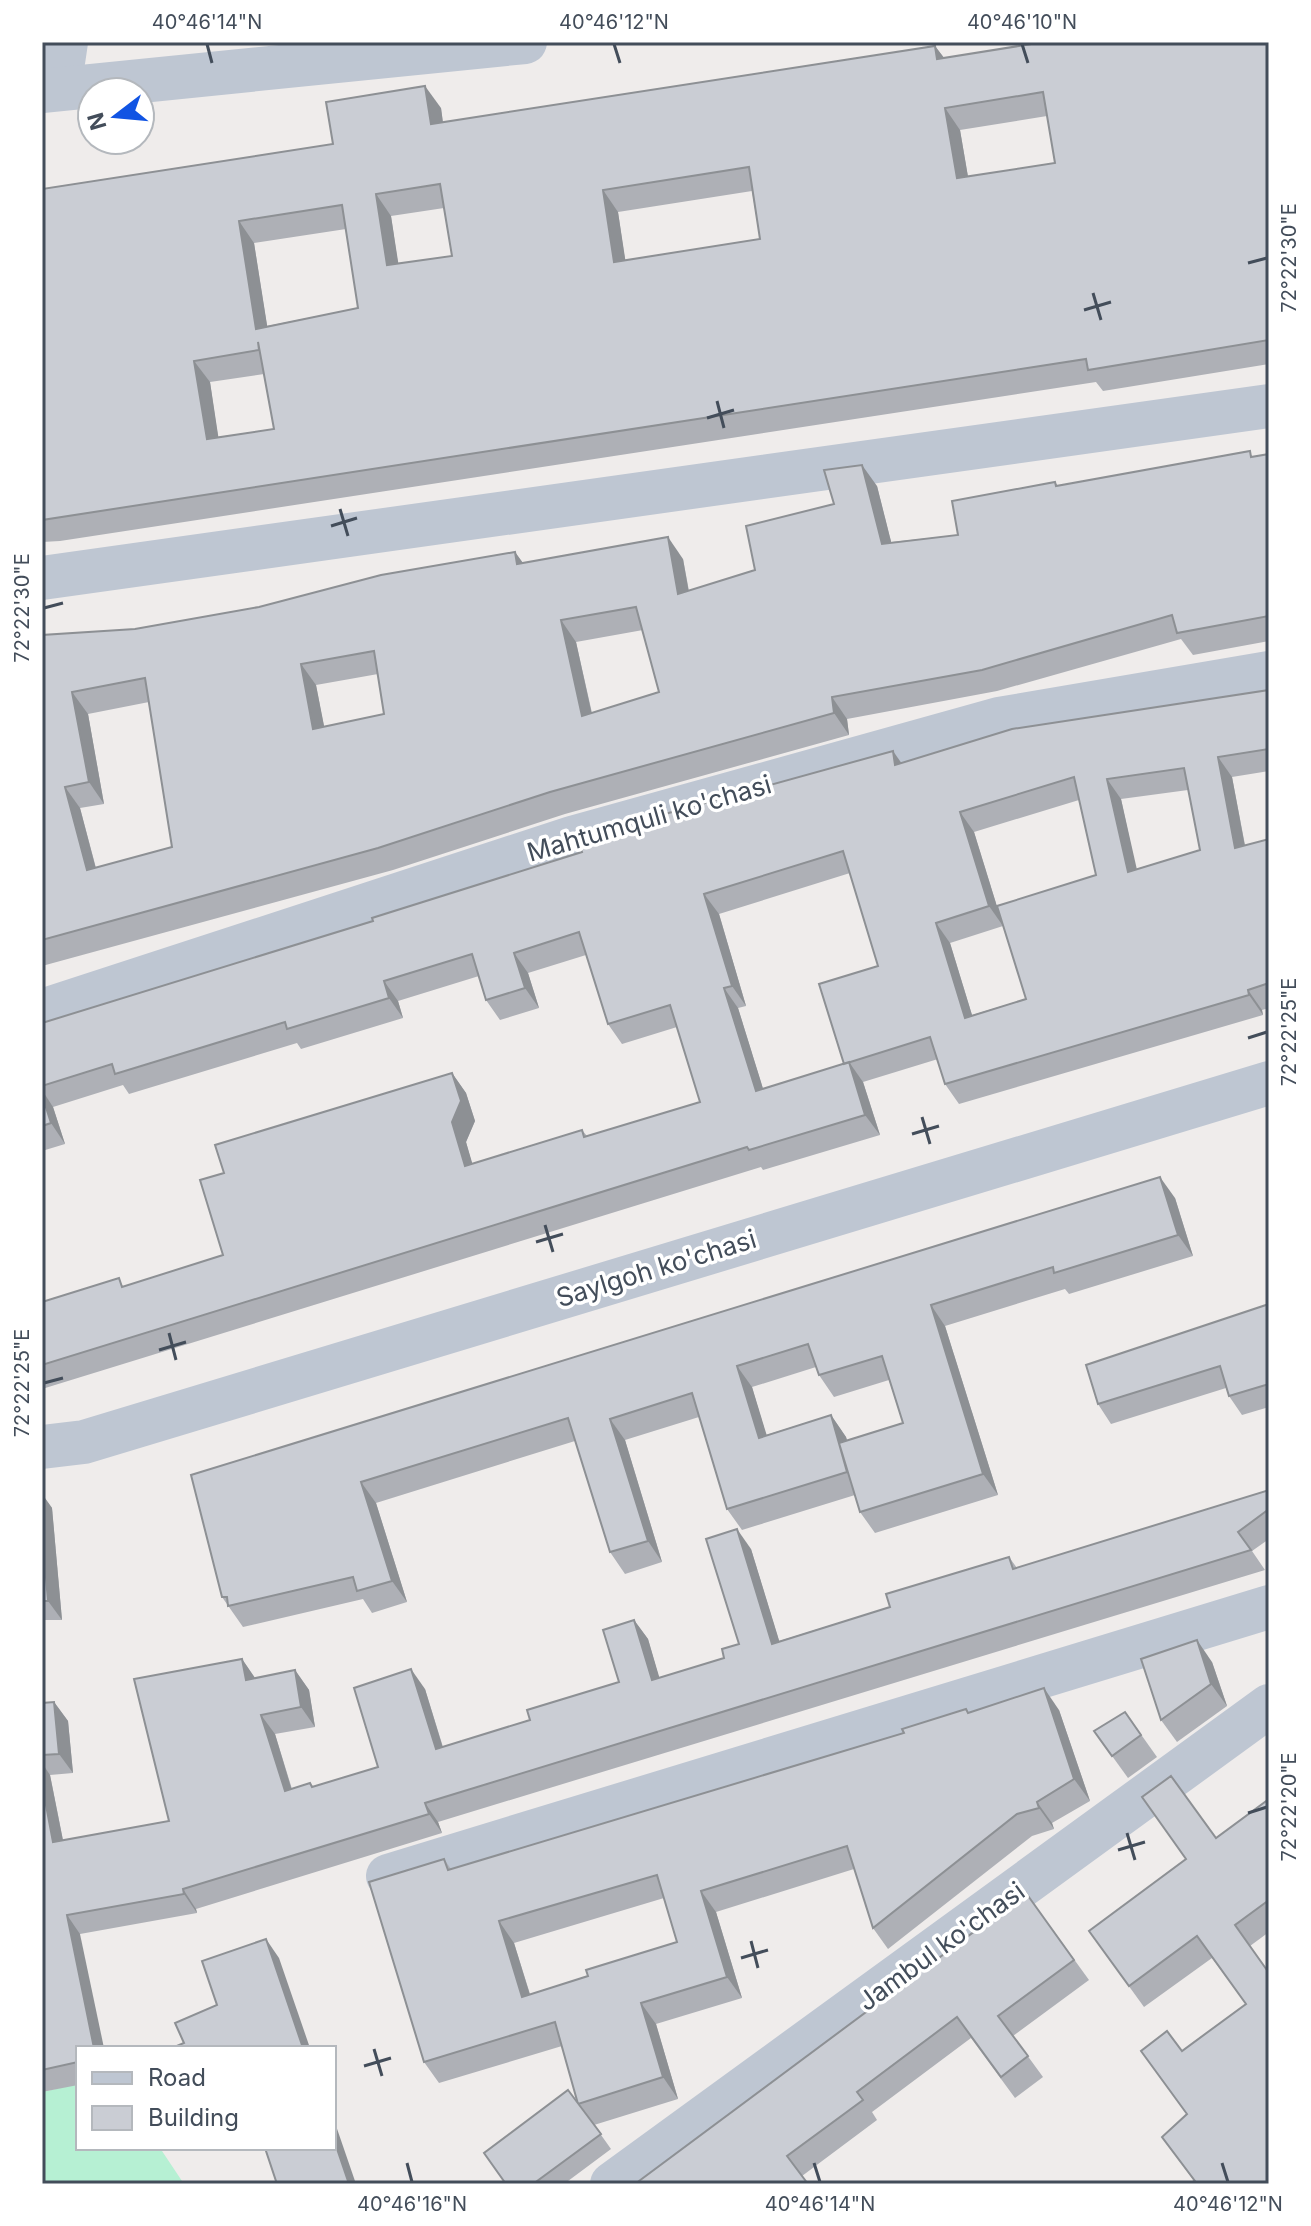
<svg xmlns="http://www.w3.org/2000/svg" width="1311" height="2226" font-family="Inter,sans-serif">
	<style>
		.green { fill: #b6f0d3 }
		.lines { fill: none; stroke-linecap: round; stroke-linejoin: round }
		.minor { stroke: #bec6d2; stroke-width: 44 }
		.wall { fill: #aeb0b6; fill-rule: evenodd }
		.shaded-wall { fill: #8d9094 }
		.building { fill: #cacdd4; stroke: #8d9094; stroke-width: 2; fill-rule: evenodd }
		.ticks { fill: none; stroke: #434d5a; stroke-width: 3 }
		.labels { text-anchor: middle; dominant-baseline: central; stroke-width: 7; stroke-linejoin: round; paint-order: stroke }
		.street-label { font-size: 26px; fill: #434d5a; stroke: #fff }
		.neatline { fill: none; stroke: #434d5a; stroke-width: 3 }
		.ticks-label { font-size: 20px; text-anchor: middle; fill: #434d5a }
	</style>
	<rect width="100%" height="100%" fill="#efeceb"/>
	<path class="green" d="M78 2084V2148H160L184 2184H42V2092Z"/>
	<g class="lines">
		<g class="minor">
			<path d="M59 89 66 42"/>
			<path d="M42 91 525 42"/>
			<path d="M42 578 1269 406"/>
			<path d="M42 1011 572 838 999 719 1269 673"/>
			<path d="M42 1447 84 1442 1269 1083"/>
			<path d="M388 1876 1269 1607"/>
			<path d="M612 2184 1269 1706"/>
		</g>
	</g>
	<g class="wall">
		<path d="M1269 42V364L1103 391 1096 382 60 541 42 542V189L333 144 441 108 443 123 935 46 944 58ZM1047 116 1055 163 968 177 960 130ZM752 191 760 239 625 260 618 212ZM444 208 452 256 398 264 391 216ZM346 229 358 308 267 326 254 243ZM264 374 274 429 218 437 210 382Z"/>
		<path d="M1269 454V641L1193 655 1181 639 997 691 847 719 849 735 565 814 393 870 42 966V635L135 629 259 607 515 552 523 563 683 559 689 591 755 570 834 504 877 486 891 542 958 535 1055 482 1058 486ZM643 630 659 692 592 713 576 642ZM378 674 384 714 324 727 316 685ZM149 702 172 847 96 868 80 808 104 804 88 714Z"/>
		<path d="M1269 690V771L1232 777 1245 845 1269 839V1008L1262 1010 1263 1015 959 1104 945 1084 938 1059 863 1082 880 1135 763 1170 761 1167 42 1389V1302L125 1286 223 1255 224 1173 452 1073 466 1093 475 1121 466 1142 472 1164 582 1130 587 1136 700 1102 677 1027 622 1044 608 1024 586 955 528 973 539 1008 500 1020 486 1000 479 976 398 1001 403 1018 301 1049 297 1043 129 1094 123 1085 53 1107 65 1144 42 1151V1023L901 763ZM1188 790 1200 850 1136 869 1121 799ZM1079 800 1096 875 1026 999 972 1015 950 943 1003 926 974 832ZM850 873 878 966 844 1064 763 1089 738 1008 746 1006 719 914Z"/>
		<path d="M1175 1198 1193 1256 1069 1294 1065 1289 945 1326 998 1495 875 1533 860 1512 855 1495 742 1530 727 1509 699 1417 625 1440 662 1562 625 1574 610 1552 575 1441 376 1503 407 1602 372 1613 363 1599 243 1627 222 1597 191 1475ZM816 1367 819 1375 834 1397 889 1380 903 1423 847 1440 846 1437 831 1415 766 1435 752 1387Z"/>
		<path d="M1269 1304V1407L1242 1415 1229 1396 1226 1388 1111 1424 1098 1404Z"/>
		<path d="M1269 1490V1539L1252 1551 1265 1570 438 1822 442 1833 196 1909 197 1913 80 1934 78 2085 42 2092V1703L54 1702 68 1721 73 1773 50 1775 63 1840 169 1821 242 1659 255 1678 295 1670 309 1690 315 1727 275 1734 292 1789 310 1783 313 1787 378 1767 425 1689 443 1747 530 1720 619 1682 634 1620 648 1639 659 1678 724 1658 739 1644 751 1549 779 1641 890 1607 1009 1557 1017 1568Z"/>
		<path d="M42 1494 52 1508 62 1620H42Z"/>
		<path d="M1212 1662 1227 1706 1177 1742 1161 1720Z"/>
		<path d="M1059 1710 1090 1801 1052 1823 1054 1829 1032 1836 888 1949 873 1928 854 1869 716 1912 742 1998 656 2024 678 2099 594 2125 611 2149 564 2184H506L578 2104 562 2046 439 2083 424 2062 444 1859 451 1869 969 1713ZM664 1898 677 1942 588 1976 530 1994 514 1943Z"/>
		<path d="M1125 1712 1157 1757 1128 1778 1094 1731Z"/>
		<path d="M1269 1799V1932L1250 1946 1269 1973 1194 2181 1162 2137 1187 2114 1141 2051H1182L1246 2004 1212 1958 1144 2007 1089 1931Z"/>
		<path d="M1026 1893 1089 1980 1013 2036 1043 2077 1015 2098 971 2038 872 2112 877 2120 802 2176 635 2184Z"/>
	</g>
	<g class="shaded-wall">
		<path d="M935 46 951 67 937 59Z"/>
		<path d="M425 86 441 108 446 146 431 124Z"/>
		<path d="M945 108 960 130 972 200 957 178Z"/>
		<path d="M603 190 618 212 629 284 614 262Z"/>
		<path d="M376 194 391 216 402 287 387 265Z"/>
		<path d="M239 221 254 243 271 350 256 329Z"/>
		<path d="M194 361 210 382 222 461 207 439Z"/>
		<path d="M862 465 877 486 897 565 882 544Z"/>
		<path d="M668 537 683 559 693 616 678 594Z"/>
		<path d="M515 552 530 573 517 564Z"/>
		<path d="M561 620 576 642 597 738 582 716Z"/>
		<path d="M301 664 316 685 329 751 313 729Z"/>
		<path d="M72 692 88 714 104 804 89 782Z"/>
		<path d="M832 697 847 719 849 735 834 713Z"/>
		<path d="M893 751 907 771 895 765Z"/>
		<path d="M1218 757 1232 777 1249 868 1235 848Z"/>
		<path d="M1107 779 1121 799 1142 892 1128 872Z"/>
		<path d="M65 787 80 808 102 892 87 870Z"/>
		<path d="M960 812 974 832 1003 926 989 906Z"/>
		<path d="M704 894 719 914 746 1006 732 986Z"/>
		<path d="M936 923 950 943 979 1038 965 1018Z"/>
		<path d="M514 953 528 973 539 1008 525 988Z"/>
		<path d="M384 981 398 1001 403 1018 389 998Z"/>
		<path d="M724 988 738 1008 770 1111 756 1091Z"/>
		<path d="M1248 990 1262 1010 1263 1015 1249 995Z"/>
		<path d="M849 1062 863 1082 880 1135 865 1115Z"/>
		<path d="M452 1073 466 1093 475 1121 466 1142 479 1186 465 1166 452 1122Z"/>
		<path d="M42 1090 53 1107 65 1144 51 1123 42 1095Z"/>
		<path d="M1160 1177 1175 1198 1193 1256 1178 1235Z"/>
		<path d="M931 1305 945 1326 998 1495 983 1474Z"/>
		<path d="M737 1366 752 1387 774 1459 759 1438Z"/>
		<path d="M831 1415 846 1437 862 1493 847 1472Z"/>
		<path d="M610 1419 625 1440 662 1562 648 1541Z"/>
		<path d="M361 1482 376 1503 407 1602 392 1581Z"/>
		<path d="M42 1494 52 1508 62 1620 48 1601 42 1531Z"/>
		<path d="M737 1529 751 1549 786 1663 772 1644Z"/>
		<path d="M634 1620 648 1639 666 1700 652 1680Z"/>
		<path d="M1197 1640 1212 1662 1227 1706 1211 1684Z"/>
		<path d="M242 1659 255 1678 246 1680Z"/>
		<path d="M411 1669 425 1689 449 1768 436 1749Z"/>
		<path d="M295 1670 309 1690 315 1727 301 1707Z"/>
		<path d="M1044 1688 1059 1710 1090 1801 1074 1779Z"/>
		<path d="M54 1702 68 1721 73 1773 59 1754Z"/>
		<path d="M261 1715 275 1734 298 1811 285 1791Z"/>
		<path d="M42 1763 50 1775 67 1861 53 1842 42 1784Z"/>
		<path d="M1037 1802 1052 1823 1054 1829 1039 1808Z"/>
		<path d="M425 1803 438 1822 442 1833 429 1814Z"/>
		<path d="M183 1889 196 1909 197 1913 184 1894Z"/>
		<path d="M701 1891 716 1912 742 1998 727 1977Z"/>
		<path d="M67 1915 80 1934 104 2048H94Z"/>
		<path d="M499 1921 514 1943 537 2018 522 1997Z"/>
		<path d="M266 1939 279 1958 310 2048H303Z"/>
		<path d="M641 2003 656 2024 678 2099 663 2077Z"/>
		<path d="M334 2120 356 2184H349L334 2140Z"/>
	</g>
	<g class="building">
		<path d="M1044 42H1269V340L1088 370 1086 359 42 520V189L333 144 326 102 425 86 431 124 935 46 937 59ZM1043 92 1055 163 957 178 945 108ZM749 167 760 239 614 262 603 190ZM440 184 452 256 387 265 376 194ZM342 205 358 308 256 329 239 221ZM258 342 274 429 207 439 194 361 259 350Z"/>
		<path d="M1250 451 1251 457 1269 454V616L1177 633 1172 615 982 670 832 697 834 713 550 792 378 848 42 940V635L135 629 259 607 381 575 515 552 517 564 668 537 678 594 755 570 746 526 834 504 824 470 862 465 882 544 958 535 952 501 1055 482 1056 486ZM636 607 659 692 582 716 561 620ZM374 651 384 714 313 729 301 664ZM145 678 172 847 87 870 65 787 89 782 72 692Z"/>
		<path d="M1269 690V749L1218 757 1235 848 1269 839V983L1248 990 1249 995 945 1084 930 1037 844 1064 819 984 878 966 843 851 704 894 732 986 724 988 756 1091 849 1062 865 1115 749 1150 747 1147 42 1365V1302L119 1278 122 1287 223 1255 200 1180 224 1173 215 1145 452 1073 461 1101 452 1122 465 1166 582 1130 584 1137 700 1102 670 1005 608 1024 579 932 514 953 525 988 486 1000 472 954 384 981 389 998 287 1029 285 1022 115 1074 112 1064 42 1086V1023L373 921 372 918 582 852 578 838 893 751 895 765 1012 729ZM1184 768 1200 850 1128 872 1107 779ZM1074 777 1096 875 997 906 1026 999 965 1018 936 923 989 906 960 812Z"/>
		<path d="M42 1095 51 1123 42 1126Z"/>
		<path d="M1160 1177 1178 1235 1054 1273 1053 1267 931 1305 983 1474 860 1512 839 1443 903 1423 882 1356 819 1375 808 1344 737 1366 759 1438 831 1415 847 1472 727 1509 692 1393 610 1419 648 1541 610 1552 568 1418 361 1482 392 1581 357 1591 353 1577 228 1606 227 1597H222L191 1475Z"/>
		<path d="M1269 1304V1384L1229 1396 1220 1366 1098 1404 1086 1365Z"/>
		<path d="M1269 1490V1509L1238 1532 1251 1550 425 1803 429 1814 183 1889 184 1894 67 1915 94 2048H78V2062L42 2070V1784L53 1842 169 1821 134 1679 242 1659 246 1680 295 1670 301 1707 261 1715 285 1791 310 1783 312 1787 378 1767 354 1688 411 1669 436 1749 530 1720 527 1710 619 1682 603 1630 634 1620 652 1680 724 1658 722 1649 739 1644 706 1539 737 1529 772 1644 890 1607 886 1594 1009 1557 1013 1569Z"/>
		<path d="M42 1531 48 1601H42Z"/>
		<path d="M1197 1640 1211 1684 1161 1720 1141 1659Z"/>
		<path d="M1044 1688 1074 1779 1037 1802 1039 1808 1017 1814 873 1928 847 1846 701 1891 727 1977 641 2003 663 2077 578 2104 555 2022 424 2062 369 1882 444 1859 448 1870 904 1733 902 1729 966 1709 968 1713ZM657 1875 677 1942 586 1970 588 1976 522 1997 499 1921Z"/>
		<path d="M54 1702 59 1754 42 1755V1703Z"/>
		<path d="M1125 1712 1141 1735 1112 1756 1094 1731Z"/>
		<path d="M1171 1776 1216 1838 1269 1799V1900L1235 1925 1269 1973V2184H1187L1195 2181 1162 2137 1187 2114 1141 2051 1167 2031 1182 2051 1246 2004 1197 1936 1129 1986 1089 1931 1186 1859 1142 1797Z"/>
		<path d="M1026 1893 1074 1960 998 2016 1028 2056 1001 2077 957 2017 857 2092 863 2100 787 2156 808 2184H635Z"/>
		<path d="M266 1939 303 2048H172L184 2043 175 2023 217 2005 202 1961Z"/>
		<path d="M568 2090 601 2134 533 2184H506L484 2153Z"/>
		<path d="M334 2140 349 2184H277L265 2148H334Z"/>
	</g>
	<path class="ticks" d="M207 44 212 63M614 44 620 63M1022 44 1028 63M1248 263 1267 258M1093 293 1101 320M1084 310 1111 302M717 401 724 428M707 418 734 410M340 509 348 536M331 526 357 518M44 608 63 603M1248 1038 1267 1032M922 1117 930 1144M912 1134 939 1126M545 1225 553 1252M536 1242 563 1234M169 1333 176 1360M159 1350 186 1342M44 1383 63 1378M1248 1813 1267 1807M1127 1833 1135 1860M1118 1850 1145 1842M751 1941 758 1968M741 1958 768 1950M374 2049 382 2076M364 2066 391 2058M407 2163 412 2182M814 2163 820 2182M1222 2163 1228 2182"/>
	<g class="labels">
		<g class="street-label">
			<text transform="translate(649 818) rotate(-16)">Mahtumquli ko'chasi</text>
			<text transform="translate(656 1268) rotate(-17)">Saylgoh ko'chasi</text>
			<text transform="translate(941 1946) rotate(-36)">Jambul ko'chasi</text>
		</g>
	</g>
	<rect width="1311" height="2226" fill="none" stroke="#ffffff" stroke-width="88"/>
	<rect x="76" y="2046" width="260" height="104" fill="#ffffff" stroke="#b4b8bd" stroke-width="2"/>
	<rect x="92" y="2072" width="40" height="12" fill="#bec6d2" stroke="#b4b8bd" stroke-width="2"/>
	<text x="148" y="2086" font-size="24" fill="#434d5a">Road</text>
	<rect x="92" y="2106" width="40" height="24" fill="#cacdd4" stroke="#b4b8bd" stroke-width="2"/>
	<text x="148" y="2126" font-size="24" fill="#434d5a">Building</text>
	<g transform="translate(116 116) rotate(254)"><circle r="38" fill="#ffffff" stroke="#b4b8bd" stroke-width="2"/>
	<path d="M0-6L14 30L0 20L-14 30Z" fill="#1154e3"/>
	<text y="-12" font-size="22" font-weight="bold" text-anchor="middle" fill="#434d5a">N</text>
	</g>
	<rect x="44" y="44" width="1223" height="2138" class="neatline"/>
	<g class="ticks-label">
		<text x="207" y="29">40°46'14"N</text>
		<text x="614" y="29">40°46'12"N</text>
		<text x="1022" y="29">40°46'10"N</text>
		<text transform="translate(1289 258) rotate(-90)" y="7">72°22'30"E</text>
		<text transform="translate(22 608) rotate(-90)" y="7">72°22'30"E</text>
		<text transform="translate(1289 1032) rotate(-90)" y="7">72°22'25"E</text>
		<text transform="translate(22 1383) rotate(-90)" y="7">72°22'25"E</text>
		<text transform="translate(1289 1807) rotate(-90)" y="7">72°22'20"E</text>
		<text x="412" y="2211">40°46'16"N</text>
		<text x="820" y="2211">40°46'14"N</text>
		<text x="1228" y="2211">40°46'12"N</text>
	</g>
</svg>
